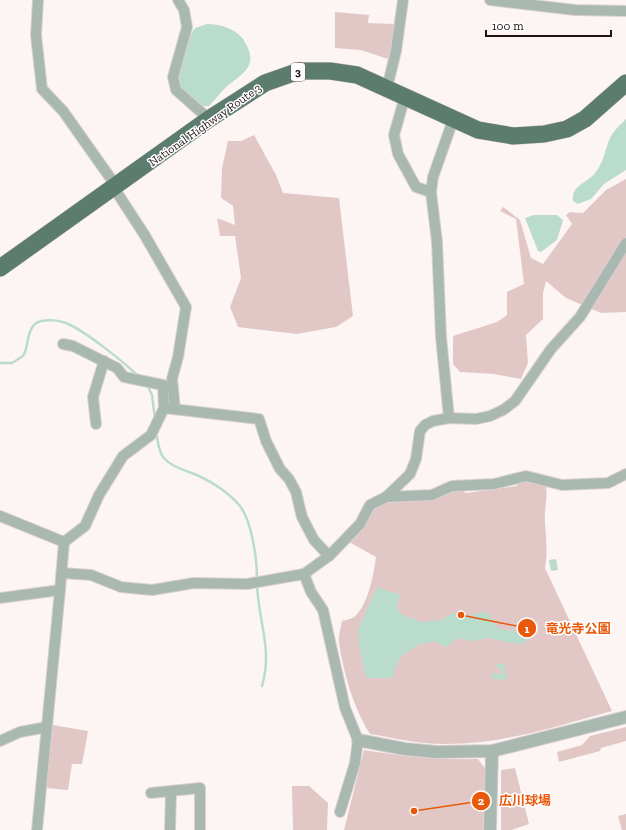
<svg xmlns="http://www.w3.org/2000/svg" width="626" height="830" font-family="'Zilla Slab','Noto Sans JP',serif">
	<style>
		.green { fill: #e1c8c7 }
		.water { fill: #badccd }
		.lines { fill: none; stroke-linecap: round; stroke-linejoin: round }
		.stream { stroke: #badccd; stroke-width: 2.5 }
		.minor-casing { stroke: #dad1d0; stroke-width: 12 }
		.tertiary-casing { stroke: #dad1d0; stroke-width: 14 }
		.trunk-casing { stroke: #dad1d0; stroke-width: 18 }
		.minor { stroke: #a9b9b2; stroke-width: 10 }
		.tertiary { stroke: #a9b9b2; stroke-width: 12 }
		.trunk { stroke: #5b7c6e; stroke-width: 17 }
		.labels { text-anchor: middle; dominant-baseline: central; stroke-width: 3; stroke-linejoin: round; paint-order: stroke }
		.shield { fill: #fff; stroke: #645a5a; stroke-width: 1 }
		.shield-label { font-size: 11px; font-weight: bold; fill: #221414 }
		.street-label { font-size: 12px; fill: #221414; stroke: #fff }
		.leader { fill: none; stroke: #e8590c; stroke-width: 1.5 }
		.callout-dot { fill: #e8590c; stroke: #fff; stroke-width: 1.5 }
		.mark-label { font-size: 12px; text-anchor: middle; font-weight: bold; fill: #fff }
		.callout-label { font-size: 13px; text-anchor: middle; font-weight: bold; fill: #e8590c; stroke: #fff; stroke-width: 3; stroke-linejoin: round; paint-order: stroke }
	</style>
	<rect width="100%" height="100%" fill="#fdf5f4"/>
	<g class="green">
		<path d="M335 12 369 15 368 23 396 24 393 48 388 59 361 50 335 48Z"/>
		<path d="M254 135 276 175 283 193 339 198 353 316 336 327 297 334 238 327 230 307 241 278 235 236H220L217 218 235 225 233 206 221 198 222 168 228 141H241Z"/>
		<path d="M626 179V312L601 313 566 298 546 281 543 293V319L526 335 528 363 521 379 494 374 460 372 453 364V336L497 322 507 315V292L524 284 516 219 500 211 503 207 520 220 531 258 543 264 572 224 566 215 570 212 583 213 606 190Z"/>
		<path d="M536 481 546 484C548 497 544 509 545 522 546 538 548 552 545 568L612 711C557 726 501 745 443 744 419 744 394 738 370 734 354 709 343 672 339 642 338 636 341 627 342 621 346 620 351 619 354 617 368 606 374 573 376 557L349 542 367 522 372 510 386 503 429 500 460 489 466 493 517 486V482Z"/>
		<path d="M53 725 88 731 82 764H72L68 790 46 788 44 784 51 726Z"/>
		<path d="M626 727V741L601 748 600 751 559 762 557 752 582 745 590 736Z"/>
		<path d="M364 750C402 756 439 760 478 759L486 770 483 830H344Z"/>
		<path d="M515 768 529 824 511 830H501V770Z"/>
		<path d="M292 786H309L328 803 327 830H293Z"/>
		<path d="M626 814V830H622L618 816Z"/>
	</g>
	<g class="water">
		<path d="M207 24C219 24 235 28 243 39 260 65 245 72 226 87 220 93 215 100 209 106H202L179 86 178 80 188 39 195 28Z"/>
		<path d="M626 119V170L604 184 591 199 578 204 573 201C571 185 586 184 595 173 606 160 605 144 613 133 616 128 622 124 626 119Z"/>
		<path d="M534 215H557L563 220 557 240 541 252 538 251 525 218Z"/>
		<path d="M556 559 558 570 551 571 549 560Z"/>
		<path d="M377 587 400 595 397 607 399 612 403 615 421 622 442 620 452 613 462 618 482 612 489 614C501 642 513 621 528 639L524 643 518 644 488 638 471 641 459 638 445 647 435 641 420 644 400 657 392 678H367L365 674 359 645 358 630Z"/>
		<path d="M506 662 507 666H504L505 674 507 675 508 677 502 680 492 678V673L501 674V668H497L496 663 506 665Z"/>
	</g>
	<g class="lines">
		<g class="stream">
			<path d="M0 363H12L23 356C29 347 26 332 35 324 42 318 60 320 68 324 86 332 123 361 138 376"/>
			<path d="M147 385 152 395 155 419"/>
			<path d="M156 431C158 441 158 450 163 457 172 468 189 471 201 477 214 483 230 494 240 506 252 522 257 559 257 579"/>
			<path d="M257 584C258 621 273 649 262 686"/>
		</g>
		<g class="minor-casing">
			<g id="minor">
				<path d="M38 0 36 35 42 89 63 111 116 186"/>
				<path d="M178 0 184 10 187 27 173 77 176 90 209 119"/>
				<path d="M490 0 575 10 626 11"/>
				<path d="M387 88 396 51 403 0"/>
				<path d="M405 96 394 135 398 154 416 187 431 192"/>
				<path d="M114 188 144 234 186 307 178 357 172 379 175 409"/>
				<path d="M164 408 259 419 266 441 280 469 289 479 296 492 302 517 314 540 329 556"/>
				<path d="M449 418 441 337 437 242 431 192 433 177 453 120"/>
				<path d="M96 424 93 397 104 361"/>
				<path d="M386 497 432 495 452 486 494 484 526 476 562 485 608 483 626 474"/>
				<path d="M0 516 64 542"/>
				<path d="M62 573 91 575 121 587 152 590 194 583 247 584 304 574 329 556 360 524 370 505 386 497 410 474 416 459 420 431 425 425 433 421 449 418 476 419 490 416 503 410 515 401 551 349 580 317 626 243"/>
				<path d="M304 574 311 592 323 610 345 708 358 740 355 763 340 812"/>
				<path d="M0 598 60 590"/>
				<path d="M0 741 20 732 47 727"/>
				<path d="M151 793 200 788V830"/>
				<path d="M37 830 60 590 64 542 85 526 99 495 123 456 151 435 164 408 163 385 124 377 117 368 73 346 63 344"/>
				<path d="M170 830 171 792"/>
			</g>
		</g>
		<g class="tertiary-casing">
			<g id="tertiary">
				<path d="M358 740 405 749 437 752 492 751 626 717"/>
				<path d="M490 830 492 751"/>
			</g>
		</g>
		<g class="trunk-casing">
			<path id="trunk" d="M0 268 209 119 265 83 299 71H330L357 75 478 130 513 136 544 134 567 129 585 119 626 83"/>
		</g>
		<use href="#minor" class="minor"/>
		<use href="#tertiary" class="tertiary"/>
		<use href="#trunk" class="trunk"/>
	</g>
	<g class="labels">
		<rect class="shield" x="291" y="63" width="14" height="18" rx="3"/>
		<g class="shield-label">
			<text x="298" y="72">3</text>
		</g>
		<g class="street-label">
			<text transform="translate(205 125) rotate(-35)">National Highway Route 3</text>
		</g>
	</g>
	<path class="leader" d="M461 615L527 628M414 811L481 801"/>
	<g class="callout-dot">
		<circle cx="461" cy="615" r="4"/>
		<circle cx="414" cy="811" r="4"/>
		<circle cx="527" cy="628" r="10"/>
		<circle cx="481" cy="801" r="10"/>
	</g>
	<g class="mark-label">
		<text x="527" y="633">1</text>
		<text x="481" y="805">2</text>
	</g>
	<g class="callout-label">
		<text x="578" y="633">竜光寺公園</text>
		<text x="525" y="805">広川球場</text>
	</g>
	<path d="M486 30v6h125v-6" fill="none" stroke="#221414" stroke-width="2"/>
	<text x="492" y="30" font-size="12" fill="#221414" stroke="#ffffff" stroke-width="3" paint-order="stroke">100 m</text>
</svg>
